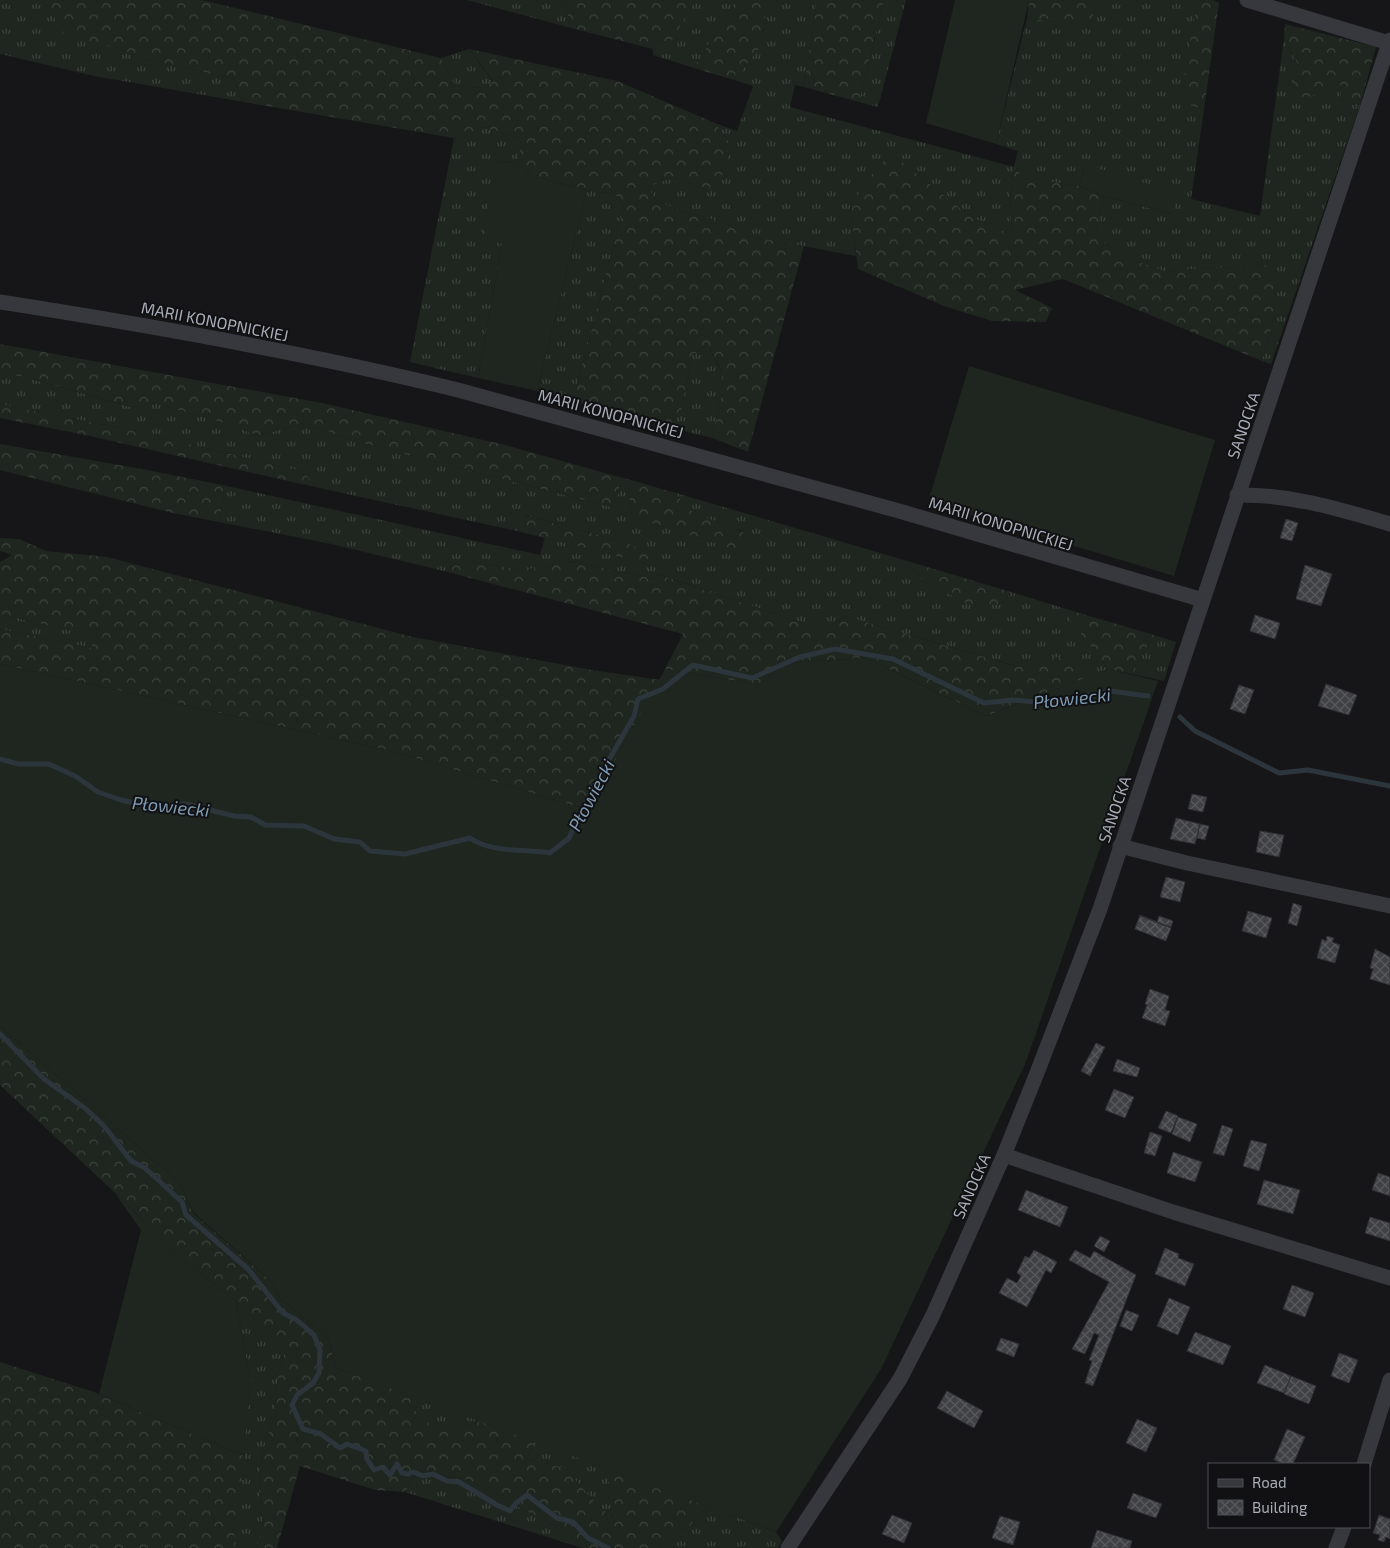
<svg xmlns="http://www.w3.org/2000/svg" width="1390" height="1548" font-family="'Exo 2',sans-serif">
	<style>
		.grass { fill: url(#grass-tufts) }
		.forest { fill: url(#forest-crowns) }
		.garden { fill: #1e261f }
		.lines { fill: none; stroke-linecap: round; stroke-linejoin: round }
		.stream { stroke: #2c353c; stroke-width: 5 }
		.building { fill: url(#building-cross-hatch); stroke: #303034 }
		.minor { stroke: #37383d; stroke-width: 15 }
		.labels { text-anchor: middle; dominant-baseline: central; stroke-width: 4; stroke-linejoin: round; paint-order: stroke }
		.street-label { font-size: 16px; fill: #a8adb8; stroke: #111113 }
		.water-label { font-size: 18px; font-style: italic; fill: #7f9bb3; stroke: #111113 }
	</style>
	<defs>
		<pattern id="grass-tufts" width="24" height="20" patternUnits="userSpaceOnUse" patternTransform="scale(1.25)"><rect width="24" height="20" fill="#1e261f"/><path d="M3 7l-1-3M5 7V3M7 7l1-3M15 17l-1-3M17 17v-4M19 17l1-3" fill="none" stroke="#3c433d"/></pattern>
		<pattern id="forest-crowns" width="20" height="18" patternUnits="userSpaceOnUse" patternTransform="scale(1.25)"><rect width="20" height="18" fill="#1e261f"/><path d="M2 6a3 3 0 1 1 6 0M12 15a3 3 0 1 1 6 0" fill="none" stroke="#3c433d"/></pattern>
		<pattern id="building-cross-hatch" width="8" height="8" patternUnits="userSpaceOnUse" patternTransform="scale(1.25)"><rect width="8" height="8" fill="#404145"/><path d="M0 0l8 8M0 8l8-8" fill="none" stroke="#595a5e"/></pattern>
	</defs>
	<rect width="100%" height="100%" fill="#161618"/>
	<g class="grass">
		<path d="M0 0H44L118 48 145 59 234 79 244 102 94 76 0 54Z"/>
		<path d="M467 0H556L565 2 571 28Z"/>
		<path d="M695 0H736L694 68 653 55V49L657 40 671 41Z"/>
		<path d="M761 0H817L804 87 795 85 790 107 1014 167 1018 151 996 144 1027 18 1055 22H1091L1097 0H1202L1197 3 1187 105 1204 109 1191 199 1260 216 1284 38 1298 66 1292 88 1333 77 1340 83 1342 100 1360 105 1271 364 1262 361 1275 313 1268 265 1164 271 1136 261 1104 243 1096 231 1104 196 1172 214 1085 164 1079 186 1024 178 1014 168 1010 196 1012 235 971 217 892 154 850 206 856 256 749 236 723 222 681 211 657 201 647 187 674 177 701 187 732 146 715 123 737 131 753 86 734 80 761 46 766 14Z"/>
		<path d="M884 0H906L878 107 859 102Z"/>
		<path d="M469 49 493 82 486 88 455 86 441 58Z"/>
		<path d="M482 127 521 138 518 163 495 162 502 244 478 378 410 362 454 138Z"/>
		<path d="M587 190 599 193 613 192 624 205 573 401 537 391Z"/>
		<path d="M708 345 721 371 723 388 712 438 667 427 681 410 692 355Z"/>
		<path d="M0 373 24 377 131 407 154 403 232 425 258 436 304 423 358 442 612 507 619 492V477L627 479 632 517 751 554V543L741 530 697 515 682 505 676 493 904 560 926 583 1002 604 1011 592 1076 612 1070 618 1108 669 1088 677 1075 661 1058 657 1020 667 848 617 823 630 658 574 661 580 569 561 548 567 520 570 461 559 444 571 327 543 219 522 224 494 222 485 540 555 545 537 645 563 624 542 524 515 517 531 315 487 305 472 135 431 0 404Z"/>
		<path d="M0 614 90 635 92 648 0 629Z"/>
		<path d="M1154 635 1176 642 1164 681 1131 674Z"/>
		<path d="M236 1301 285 1350 278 1375 274 1418 262 1454 259 1487 263 1528 256 1548H233L250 1380Z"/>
		<path d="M414 1396 483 1421 439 1434 409 1406Z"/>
		<path d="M535 1441 603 1467 614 1494V1517L598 1506 565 1468 527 1459Z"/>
		<path d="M424 1470 468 1480 568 1533 582 1548 405 1492 412 1479Z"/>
		<path d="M707 1506 776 1532 782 1541 778 1548H658L672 1535 688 1528Z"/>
	</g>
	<g class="forest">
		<path d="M44 0H202L441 58 455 86 486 88 493 81 469 49 617 81 715 123 732 146 718 188 701 187 674 177 647 187 657 201 681 211 723 222 749 236 804 246 748 452 712 438 723 388 721 370 708 345 692 355 681 410 667 427 573 401 624 205 613 192 599 193 532 176 518 163 521 138 482 127 454 138 244 102 234 79 145 59 118 48 64 34Z"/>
		<path d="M556 0H695V1L671 42 657 40 653 49 571 28 565 2Z"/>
		<path d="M736 0H761L766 14 761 46 734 80 694 68Z"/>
		<path d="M817 0H884L859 102 804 87Z"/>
		<path d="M1029 0H1097L1091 22H1055L1027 18Z"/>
		<path d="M1202 0H1213L1219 3 1204 109 1187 105 1183 83 1197 3Z"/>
		<path d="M1285 24 1376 47 1360 105 1342 100 1340 83 1333 78C1325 95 1318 96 1299 97L1292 88 1298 65 1284 38Z"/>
		<path d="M892 154 971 217 1012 235 1010 196 1014 167 1024 178 1079 186 1104 196 1096 231 1104 243 1136 261 1164 271 1268 265 1278 285 1275 313 1262 361 1063 279 1015 290 1052 308 1046 322 992 321 944 306 858 269 850 206 878 166Z"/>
		<path d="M0 344 322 403 505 445 619 477V492L612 507 358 442 304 423 258 436 232 425 154 403 132 407 24 377 0 373Z"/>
		<path d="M0 404 135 431 305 472 315 487 90 436 0 418Z"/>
		<path d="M0 444 142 469 222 485 224 494 219 522 173 513 0 470Z"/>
		<path d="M627 479 676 493C693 528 742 517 751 543 753 546 752 551 752 555L632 517Z"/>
		<path d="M523 515 624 542 645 551 651 561 645 563 517 531Z"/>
		<path d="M0 538 19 539 46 551 107 557 413 637 592 670 660 680 588 810 395 752 0 664V629L92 648 90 635 0 614V562L12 555 0 551Z"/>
		<path d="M461 559 520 570 548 567 568 561 661 580 657 574 823 630 848 617 1019 667 1058 657 1075 661 1088 677 986 716 866 658 783 663 760 685 665 669 683 634 444 571Z"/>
		<path d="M904 560 1011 592 1002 604 975 607 926 583Z"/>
		<path d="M1076 612 1154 635 1131 674 1108 669 1069 618Z"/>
		<path d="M0 1026 180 1183 193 1213 271 1281 280 1298 328 1338 336 1368 414 1396 410 1406 439 1433 483 1421 535 1441 527 1459 565 1468 598 1506 613 1517 614 1494 603 1467 707 1506 688 1528 672 1535 658 1548H582L568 1533 468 1480 424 1470 412 1479 405 1492 375 1490 300 1466 277 1548H256L263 1528 259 1487 262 1454 274 1418 278 1375 285 1350 236 1301 186 1263 114 1192 0 1085Z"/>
		<path d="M0 1362 94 1392 244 1456 233 1548H0Z"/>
	</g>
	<g class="garden">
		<path d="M955 0H1029L996 144 926 123Z"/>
		<path d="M495 162 518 163 532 176 587 190 537 391 478 378 502 244 484 232Z"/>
		<path d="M1085 164 1179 194 1172 214 1104 196 1079 186Z"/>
		<path d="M969 366 1215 440 1174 576 928 502Z"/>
		<path d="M866 658 986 716 1108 669 1158 681 1026 1062 881 1369 776 1532 336 1368 328 1338 280 1298 271 1281 193 1212 180 1183 0 1026V664L395 752 588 810 665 669 760 685 783 663Z"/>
		<path d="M114 1192 186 1263 236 1301 250 1380 244 1456 99 1394 141 1230Z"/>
	</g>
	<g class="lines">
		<g class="stream">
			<path d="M1180 717 1195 731 1279 773 1308 770 1390 786"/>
			<path d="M0 759 18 764H49L75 776 98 792 121 800 147 806 186 804 234 816 251 817 265 825 304 826 334 839 360 842 370 851 405 854 470 838C491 853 525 849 550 853L569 838 590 793 634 716 638 699 663 689 693 665 752 678 800 657 835 649 893 659 984 703 1012 700 1048 703 1110 691 1148 696"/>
			<path d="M0 1034 44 1079 86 1109 104 1126 131 1161 145 1168 182 1202 186 1215 248 1269 283 1313 297 1320 314 1335 320 1350 319 1373 313 1383 297 1395 292 1405 303 1429 321 1434 340 1448 347 1444 366 1451 367 1459 374 1470 383 1467 390 1475 397 1464 402 1473 408 1474 413 1472 423 1476 433 1474 447 1481 459 1482 497 1505 510 1511 516 1503 527 1495 557 1518 573 1522 588 1538 608 1548"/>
		</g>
	</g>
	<g class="building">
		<path d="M1286 519 1298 523 1292 541 1280 538Z"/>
		<path d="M1305 565 1332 574 1321 606 1296 599Z"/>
		<path d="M1255 615 1280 623 1275 639 1250 631Z"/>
		<path d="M1326 684 1357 695 1349 715 1318 706Z"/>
		<path d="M1239 685 1254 690 1245 714 1230 709Z"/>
		<path d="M1192 794 1207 797 1203 812 1188 809Z"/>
		<path d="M1176 818 1200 824 1195 844 1170 839Z"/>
		<path d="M1200 824 1209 826 1205 840 1197 838Z"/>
		<path d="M1260 831 1284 835 1279 857 1256 852Z"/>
		<path d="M1166 877 1185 882 1180 902 1160 897Z"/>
		<path d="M1293 903 1302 906 1297 926 1288 923Z"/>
		<path d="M1248 911 1272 918 1266 938 1242 931Z"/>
		<path d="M1140 915 1157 922 1159 916 1173 921 1171 927 1140 916 1135 929Z"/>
		<path d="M1140 916 1171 928 1166 941 1135 929Z"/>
		<path d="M1327 936 1334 938 1332 942 1340 945 1335 963 1317 958 1322 939 1326 941Z"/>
		<path d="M1375 949 1390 957V985L1370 979 1373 969 1370 968Z"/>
		<path d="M1150 989 1169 996 1165 1010 1170 1011 1165 1026 1142 1018 1147 1005 1145 1004Z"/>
		<path d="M1096 1043 1105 1047 1090 1076 1081 1071Z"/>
		<path d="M1117 1059 1140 1068 1137 1077 1113 1071Z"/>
		<path d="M1114 1089 1134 1097 1125 1118 1105 1110Z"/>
		<path d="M1166 1111 1178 1116 1171 1133 1158 1128Z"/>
		<path d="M1178 1117 1197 1124 1190 1142 1172 1134Z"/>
		<path d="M1222 1125 1233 1129 1224 1156 1213 1153Z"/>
		<path d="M1150 1132 1162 1136 1155 1156 1144 1153Z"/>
		<path d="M1251 1140 1267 1144 1259 1171 1243 1166Z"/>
		<path d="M1173 1152 1202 1162 1195 1182 1167 1173Z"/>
		<path d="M1378 1173 1390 1177V1196L1372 1190Z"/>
		<path d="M1264 1180 1300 1190 1293 1214 1257 1204Z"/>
		<path d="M1026 1190 1068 1207 1060 1227 1018 1210Z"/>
		<path d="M1370 1217 1390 1223V1241L1365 1233Z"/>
		<path d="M1100 1236 1110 1241 1104 1252 1094 1246Z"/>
		<path d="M1165 1248 1179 1254 1178 1258 1194 1264 1185 1286 1155 1274Z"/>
		<path d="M1034 1250 1057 1262 1051 1273 1046 1270 1027 1307 999 1293 1007 1278 1017 1283 1021 1276 1017 1273 1025 1256 1029 1258Z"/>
		<path d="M1075 1250 1090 1258 1094 1251 1136 1275 1093 1386 1085 1383 1092 1361 1089 1360 1099 1335 1094 1333 1085 1354 1072 1349 1109 1282 1069 1260Z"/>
		<path d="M1292 1285 1314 1293 1305 1317 1283 1309Z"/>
		<path d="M1169 1298 1190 1307 1178 1335 1157 1326Z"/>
		<path d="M1126 1310 1139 1315 1132 1331 1120 1326Z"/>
		<path d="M1195 1332 1231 1346 1223 1365 1187 1351Z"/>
		<path d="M1001 1338 1019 1344 1014 1357 996 1350Z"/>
		<path d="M1339 1353 1358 1360 1349 1383 1331 1376Z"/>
		<path d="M1265 1365 1291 1376 1284 1393 1257 1383Z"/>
		<path d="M1291 1376 1316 1386 1309 1404 1284 1394Z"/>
		<path d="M947 1391 983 1411 974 1428 937 1408Z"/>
		<path d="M1137 1419 1157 1428 1146 1452 1126 1443Z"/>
		<path d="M1287 1429 1305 1437 1293 1464H1284L1274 1460Z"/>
		<path d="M1133 1493 1162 1504 1156 1518 1127 1508Z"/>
		<path d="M892 1515 912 1523 904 1543 882 1534Z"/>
		<path d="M1379 1515 1390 1519V1539L1386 1537 1384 1542 1378 1540 1380 1535 1373 1533Z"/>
		<path d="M1000 1516 1020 1522 1013 1545 992 1538Z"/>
		<path d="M1097 1530 1132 1541 1130 1548H1091Z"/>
	</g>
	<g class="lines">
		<g class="minor">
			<path d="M1247 0 1389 43"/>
			<path d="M0 302C154 326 307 353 458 390L899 511 1203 600"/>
			<path d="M1237 495C1291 494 1339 509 1390 524"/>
			<path d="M1120 846 1187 863 1390 906"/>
			<path d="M1004 1155 1173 1212 1390 1278"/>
			<path d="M1364 1464 1390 1380"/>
			<path d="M788 1548 900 1379 933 1315 1004 1155 1037 1073 1100 909 1390 40"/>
			<path d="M1336 1548 1344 1527"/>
		</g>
	</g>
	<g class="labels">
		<g class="street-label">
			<text transform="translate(215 321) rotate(11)">MARII KONOPNICKIEJ</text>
			<text transform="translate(611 413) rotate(15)">MARII KONOPNICKIEJ</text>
			<text transform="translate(1243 425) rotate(-71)">SANOCKA</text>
			<text transform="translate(1001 523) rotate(17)">MARII KONOPNICKIEJ</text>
			<text transform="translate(1114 809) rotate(-71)">SANOCKA</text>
			<text transform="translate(971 1186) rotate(-66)">SANOCKA</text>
		</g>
		<g class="water-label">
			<text transform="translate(1072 698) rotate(-6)">Płowiecki</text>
			<text transform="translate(591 795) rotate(-62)">Płowiecki</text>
			<text transform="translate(171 806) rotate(6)">Płowiecki</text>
		</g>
	</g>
	<rect x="1208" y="1463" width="162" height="65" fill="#111113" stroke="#4d4f55"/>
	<rect x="1218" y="1479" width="25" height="8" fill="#37383d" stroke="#4d4f55"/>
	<text x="1252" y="1488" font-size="15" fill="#a8adb8">Road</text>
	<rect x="1218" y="1500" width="25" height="15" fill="url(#building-cross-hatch)" stroke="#4d4f55"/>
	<text x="1252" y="1513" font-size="15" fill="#a8adb8">Building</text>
</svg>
